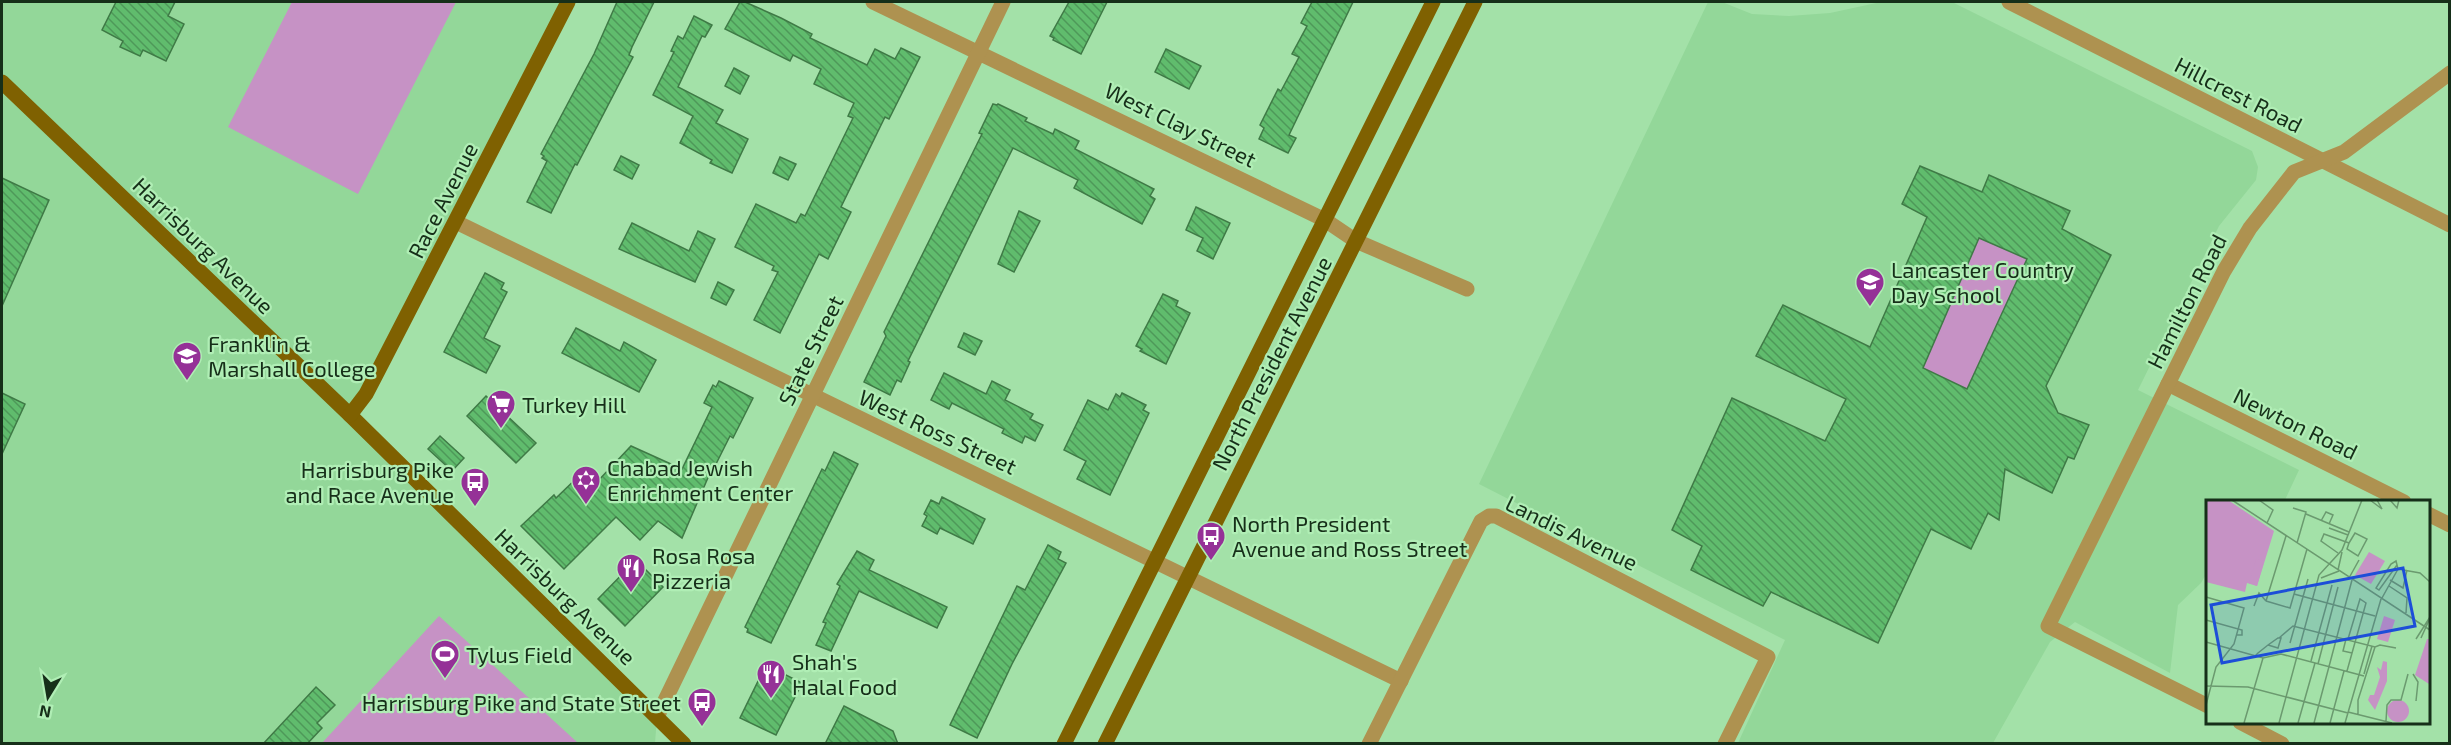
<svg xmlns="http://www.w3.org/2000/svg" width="2451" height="745" font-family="'Exo 2',sans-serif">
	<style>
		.built { fill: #93d799 }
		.garden { fill: #c692c5 }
		.building { fill: url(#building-back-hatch); stroke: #3f7a46; stroke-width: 1.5; fill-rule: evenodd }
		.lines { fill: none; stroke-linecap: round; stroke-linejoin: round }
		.minor { stroke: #ae9250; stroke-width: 15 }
		.major { stroke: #7f6101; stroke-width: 15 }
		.labels { text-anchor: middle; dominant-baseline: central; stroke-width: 4.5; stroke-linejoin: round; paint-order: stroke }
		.street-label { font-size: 22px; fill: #162f19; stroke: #b0eeb5 }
		.poi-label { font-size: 22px; fill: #162f19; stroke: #b0eeb5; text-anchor: start }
		.inset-road { fill: none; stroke: #6b9a6f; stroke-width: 1.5 }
		.view { fill: #1d4ed8; fill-opacity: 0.15; stroke: #1d4ed8; stroke-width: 3 }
		.inset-edge { fill: none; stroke: #162f19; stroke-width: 3 }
	</style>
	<defs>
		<pattern id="building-back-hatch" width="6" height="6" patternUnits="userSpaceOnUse" patternTransform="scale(1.5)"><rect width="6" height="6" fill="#60bc6d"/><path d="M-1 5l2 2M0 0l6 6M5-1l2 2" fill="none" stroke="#4e9959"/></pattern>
	</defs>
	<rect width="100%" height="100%" fill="#a3e1a8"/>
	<g class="built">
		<path d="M2 2H568L350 415 657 717 655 743H2Z"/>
		<path d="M1708 2H1722L1752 14 1789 16 1830 13 1881 2H1952L2252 151 2258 167 2256 180 2219 226 2138 390 2299 470 2284 502H2208V571L2201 583 2178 605 2170 673 2075 622 2050 642 1993 743H1738L1785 640 1479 484Z"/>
	</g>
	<g class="garden">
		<path d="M292 2H456L358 194 228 127Z"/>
		<path d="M1979 238 2027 259 1967 389 1923 368Z"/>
		<path d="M439 616 578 743H322Z"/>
	</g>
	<g class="building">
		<path d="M116 2H175L168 16 184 24 166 61 143 50 140 56 120 47 123 41 102 30Z"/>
		<path d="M617 2H654L632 47 629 55 633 57 577 165 575 164 551 213 527 202 547 161 542 158 544 156 541 154 594 54Z"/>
		<path d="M740 2H745L781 18 812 34 810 38 867 65 875 49 895 59 901 48 920 57 889 119 885 117 841 207 851 212 828 259 819 254 780 333 754 320 778 272 772 270 774 266 735 247 756 204 796 223 801 214 805 216 853 118 848 116 854 103 814 84 821 69 793 55 790 61 725 29Z"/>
		<path d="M1069 2H1107L1081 54 1053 40 1054 38 1050 36Z"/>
		<path d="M1312 2H1353L1289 135 1296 138 1288 153 1259 139 1264 128 1260 125 1278 89 1281 91 1299 57 1292 54 1307 26 1301 23Z"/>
		<path d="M694 16 712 25 705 37 702 36 678 87 723 110 716 123 748 139 732 173 710 163 712 160 680 143 693 116 653 95 674 52 671 51 678 36 683 39Z"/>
		<path d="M1166 49 1201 66 1189 89 1155 72Z"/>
		<path d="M734 68 749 76 740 94 725 86Z"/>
		<path d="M993 104 997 105 998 104 1027 118 1025 121 1053 134 1055 129 1079 141 1075 149 1154 189 1150 196 1155 199 1142 224 1074 188 1078 180 1013 148 908 361 910 362 901 382 897 380 890 395 864 382 886 336 884 332 982 134 979 133Z"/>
		<path d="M621 156 639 165 632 179 614 170Z"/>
		<path d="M780 157 796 164 788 180 773 173Z"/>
		<path d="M1920 166 1982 192 1989 175 2070 211 2062 229 2111 255 2046 386 2058 413 2089 425 2074 459 2068 457 2052 493 2005 469 1999 520 1988 513 1971 549 1931 529 1878 643 1771 592 1763 606 1691 570 1702 546 1672 530 1732 398 1825 441 1846 399 1756 356 1783 305 1870 347 1927 217 1902 204ZM1979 238 2027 259 1967 389 1923 368Z"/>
		<path d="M2 178 49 200 2 306Z"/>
		<path d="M1196 207 1230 223 1213 259 1197 251 1203 238 1186 230Z"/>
		<path d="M1019 211 1040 221 1014 272 998 264Z"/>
		<path d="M632 223 689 251 698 231 715 239 695 282 619 249Z"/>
		<path d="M485 273 504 283 501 289 507 292 484 338 500 346 486 373 444 352Z"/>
		<path d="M718 282 734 290 726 305 711 298Z"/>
		<path d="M1163 294 1178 301 1176 306 1190 313 1166 364 1140 351 1142 349 1136 346Z"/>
		<path d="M576 328 620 351 624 342 656 360 639 392 562 353Z"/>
		<path d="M964 333 982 341 975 355 958 347Z"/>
		<path d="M944 373 986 394 992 381 1010 390 1005 400 1033 414 1030 419 1043 425 1035 441 1025 436 1022 443 1002 433 1004 429 952 403 949 409 931 400Z"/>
		<path d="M719 381 753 398 733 438 730 436 711 474 710 473 682 538 658 521 640 540 616 517 564 569 521 526 554 495 556 498 584 471 596 483 631 446 682 469 712 407 704 403 713 385 716 387Z"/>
		<path d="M2 393 25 404 2 454Z"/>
		<path d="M1122 393 1146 405 1143 410 1149 413 1110 495 1077 479 1086 461 1064 450 1088 400 1108 410 1116 394 1120 397Z"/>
		<path d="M486 396 536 443 516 463 467 416Z"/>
		<path d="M440 436 464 458 452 471 428 449Z"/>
		<path d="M834 452 858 464 771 643 747 632 748 629 745 627 822 469 825 471Z"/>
		<path d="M942 497 985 519 973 544 940 528 937 534 922 526 927 516 924 514 931 500 939 504Z"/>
		<path d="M1048 545 1061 552 1058 559 1066 563 1012 664 977 738 950 725 1017 586 1025 590Z"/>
		<path d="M857 551 874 560 869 570 947 607 937 628 859 591 831 651 816 645 826 623 823 622 840 586 837 584Z"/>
		<path d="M636 560 663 587 625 626 598 599Z"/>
		<path d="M766 665 802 683 776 735 740 718Z"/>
		<path d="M316 687 335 705 317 723 322 728 307 744H263Z"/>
		<path d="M844 706 893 731 898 744H825Z"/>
	</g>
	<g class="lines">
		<g class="minor">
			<path d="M873 2 1325 220 1356 241 1467 289"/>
			<path d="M2009 2 2450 225"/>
			<path d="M456 222 1401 681"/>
			<path d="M2168 384 2404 502"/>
			<path d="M2428 514 2450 525"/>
			<path d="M2208 706 2048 626 2224 271 2250 228 2294 172 2344 152 2450 73"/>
			<path d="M657 717 1003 2"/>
			<path d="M2240 722 2282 744"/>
			<path d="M1369 744 1481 521 1489 516H1496L1768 657 1725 744"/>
		</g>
		<g class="major">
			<path d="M2 82 350 415 684 744"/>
			<path d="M350 415 366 394 379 369 568 2"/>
			<path d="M1064 744 1433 2"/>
			<path d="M1105 744 1475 2"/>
		</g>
	</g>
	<defs>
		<g id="school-pin" transform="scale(1.5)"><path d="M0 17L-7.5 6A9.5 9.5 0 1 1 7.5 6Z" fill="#953197" stroke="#b0eeb5"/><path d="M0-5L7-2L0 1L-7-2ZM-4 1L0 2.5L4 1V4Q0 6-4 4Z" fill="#fff"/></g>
		<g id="university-pin" transform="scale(1.5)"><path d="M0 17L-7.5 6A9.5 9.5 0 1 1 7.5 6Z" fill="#953197" stroke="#b0eeb5"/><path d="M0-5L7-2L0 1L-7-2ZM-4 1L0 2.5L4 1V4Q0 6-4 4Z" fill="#fff"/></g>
		<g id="supermarket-pin" transform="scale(1.5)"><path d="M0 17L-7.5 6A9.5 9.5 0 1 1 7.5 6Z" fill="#953197" stroke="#b0eeb5"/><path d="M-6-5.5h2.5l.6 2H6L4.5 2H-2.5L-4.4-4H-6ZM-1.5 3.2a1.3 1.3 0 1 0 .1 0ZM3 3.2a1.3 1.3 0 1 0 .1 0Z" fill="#fff"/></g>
		<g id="synagogue-pin" transform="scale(1.5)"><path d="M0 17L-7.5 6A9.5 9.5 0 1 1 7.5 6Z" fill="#953197" stroke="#b0eeb5"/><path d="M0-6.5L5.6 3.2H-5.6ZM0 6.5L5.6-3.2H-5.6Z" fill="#fff"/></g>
		<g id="bus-pin" transform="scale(1.5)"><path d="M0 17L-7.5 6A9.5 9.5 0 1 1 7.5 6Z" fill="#953197" stroke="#b0eeb5"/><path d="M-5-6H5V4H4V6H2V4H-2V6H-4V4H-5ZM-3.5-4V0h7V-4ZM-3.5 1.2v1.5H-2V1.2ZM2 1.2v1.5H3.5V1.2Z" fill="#fff"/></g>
		<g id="restaurant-pin" transform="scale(1.5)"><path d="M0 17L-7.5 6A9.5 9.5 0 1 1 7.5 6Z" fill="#953197" stroke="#b0eeb5"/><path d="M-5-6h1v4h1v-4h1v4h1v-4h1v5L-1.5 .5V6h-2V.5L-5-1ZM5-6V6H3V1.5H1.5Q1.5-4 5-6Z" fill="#fff"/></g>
		<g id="stadium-pin" transform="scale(1.5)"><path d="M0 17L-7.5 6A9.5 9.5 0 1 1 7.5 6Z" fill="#953197" stroke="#b0eeb5"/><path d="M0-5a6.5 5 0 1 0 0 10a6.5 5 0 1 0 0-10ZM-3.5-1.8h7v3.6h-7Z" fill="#fff"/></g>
	</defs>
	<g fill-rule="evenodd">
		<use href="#school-pin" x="1870" y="282"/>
		<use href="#university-pin" x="187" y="356"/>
		<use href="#supermarket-pin" x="501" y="404"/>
		<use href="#synagogue-pin" x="586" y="480"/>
		<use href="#bus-pin" x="475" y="482"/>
		<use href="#bus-pin" x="1211" y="536"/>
		<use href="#restaurant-pin" x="631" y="568"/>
		<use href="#stadium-pin" x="445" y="654"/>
		<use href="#restaurant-pin" x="771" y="674"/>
		<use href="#bus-pin" x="702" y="702"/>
	</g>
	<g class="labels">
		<g class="street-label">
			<text transform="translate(2239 94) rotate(27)">Hillcrest Road</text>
			<text transform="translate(1181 124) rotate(26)">West Clay Street</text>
			<text transform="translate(442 200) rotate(-63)">Race Avenue</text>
			<text transform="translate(204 245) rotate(44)">Harrisburg Avenue</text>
			<text transform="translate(2186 301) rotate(-63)">Hamilton Road</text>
			<text transform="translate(810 350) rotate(-64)">State Street</text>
			<text transform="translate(1271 363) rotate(-63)">North President Avenue</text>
			<text transform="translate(2296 423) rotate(26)">Newton Road</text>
			<text transform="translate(938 431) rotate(25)">West Ross Street</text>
			<text transform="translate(1572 532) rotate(26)">Landis Avenue</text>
			<text transform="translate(566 596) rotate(44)">Harrisburg Avenue</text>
		</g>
		<g class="poi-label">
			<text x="1891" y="269">Lancaster Country<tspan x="1891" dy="25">Day School</tspan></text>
			<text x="208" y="343">Franklin &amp;<tspan x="208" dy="25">Marshall College</tspan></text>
			<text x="522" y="404">Turkey Hill</text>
			<text x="607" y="467">Chabad Jewish<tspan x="607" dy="25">Enrichment Center</tspan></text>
			<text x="454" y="469" text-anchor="end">Harrisburg Pike<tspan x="454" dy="25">and Race Avenue</tspan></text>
			<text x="1232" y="523">North President<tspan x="1232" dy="25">Avenue and Ross Street</tspan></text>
			<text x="652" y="555">Rosa Rosa<tspan x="652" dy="25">Pizzeria</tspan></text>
			<text x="466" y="654">Tylus Field</text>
			<text x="792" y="661">Shah's<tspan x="792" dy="25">Halal Food</tspan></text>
			<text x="681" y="702" text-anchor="end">Harrisburg Pike and State Street</text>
		</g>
	</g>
	<g transform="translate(2206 500)">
		<rect width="224" height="224" fill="#a3e1a8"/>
		<path d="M177 161 181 162V181L169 210 162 200 164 195H168L174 177 171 167 175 170Z" fill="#c692c5"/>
		<path d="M0 0H22L68 31 51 86 41 83 39 92 0 82ZM221 139H223V184L209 175ZM181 211a11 11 0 1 1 22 0a11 11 0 1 1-22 0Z" fill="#c692c5"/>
		<path d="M163 52 179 61 165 84 149 75ZM50 59 58 61 51 86 43 83ZM178 116 189 120 182 142 171 139Z" fill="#c692c5"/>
		<path class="inset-road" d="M26 0 224 130M53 0 67 10 61 23M164 0 176 9 171 0M184 0 191 8 193 0M87 8 100 12 91 43M100 14 143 32M115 21 120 12 127 15 123 24M123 28 142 35M132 53 115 41 118 34 143 43 141 49 152 56 161 39 149 33 143 43M191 65 173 90 170 88 185 64 190 61 192 69M132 70 136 52M115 78 133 71M143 78 153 60M184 80 197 88 201 70M183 86 201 98 200 113M88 94 169 116M0 97 38 108 28 144 10 167 0 205M176 98 192 69 214 73 224 82M60 101 84 108 101 49M60 101 80 36M48 106 53 93 60 101M0 120 36 130V135H31M73 138 87 126 169 147 174 145 190 148M215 138 224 118M140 139 137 151 146 153M210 139 224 117M0 142 57 158 75 154 158 176M84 143 102 79M49 156 52 153 62 145 72 138H75L72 148 62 145M105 161 126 85M112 164 132 87M141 171 160 103 154 99 142 139M158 174 166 146M207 174 212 182 210 201M0 186 42 187 142 213M142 212 186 223M152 215V200L169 147M180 221 181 205 185 200H195L202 174M38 223 57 158M73 223 113 75 136 50 156 0M92 223 109 163M108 223 146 80M124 223 138 171M139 223 175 99"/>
		<path class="view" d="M197 68 209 126 16 163 5 105Z"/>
		<rect width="224" height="224" class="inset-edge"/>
	</g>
	<rect width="2451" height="745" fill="none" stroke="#162f19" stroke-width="6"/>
	<g transform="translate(48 697) rotate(191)" stroke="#b0eeb5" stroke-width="4.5" paint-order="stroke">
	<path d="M0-4.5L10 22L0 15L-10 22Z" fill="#162f19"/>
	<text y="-9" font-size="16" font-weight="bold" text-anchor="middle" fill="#162f19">N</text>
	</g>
</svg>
